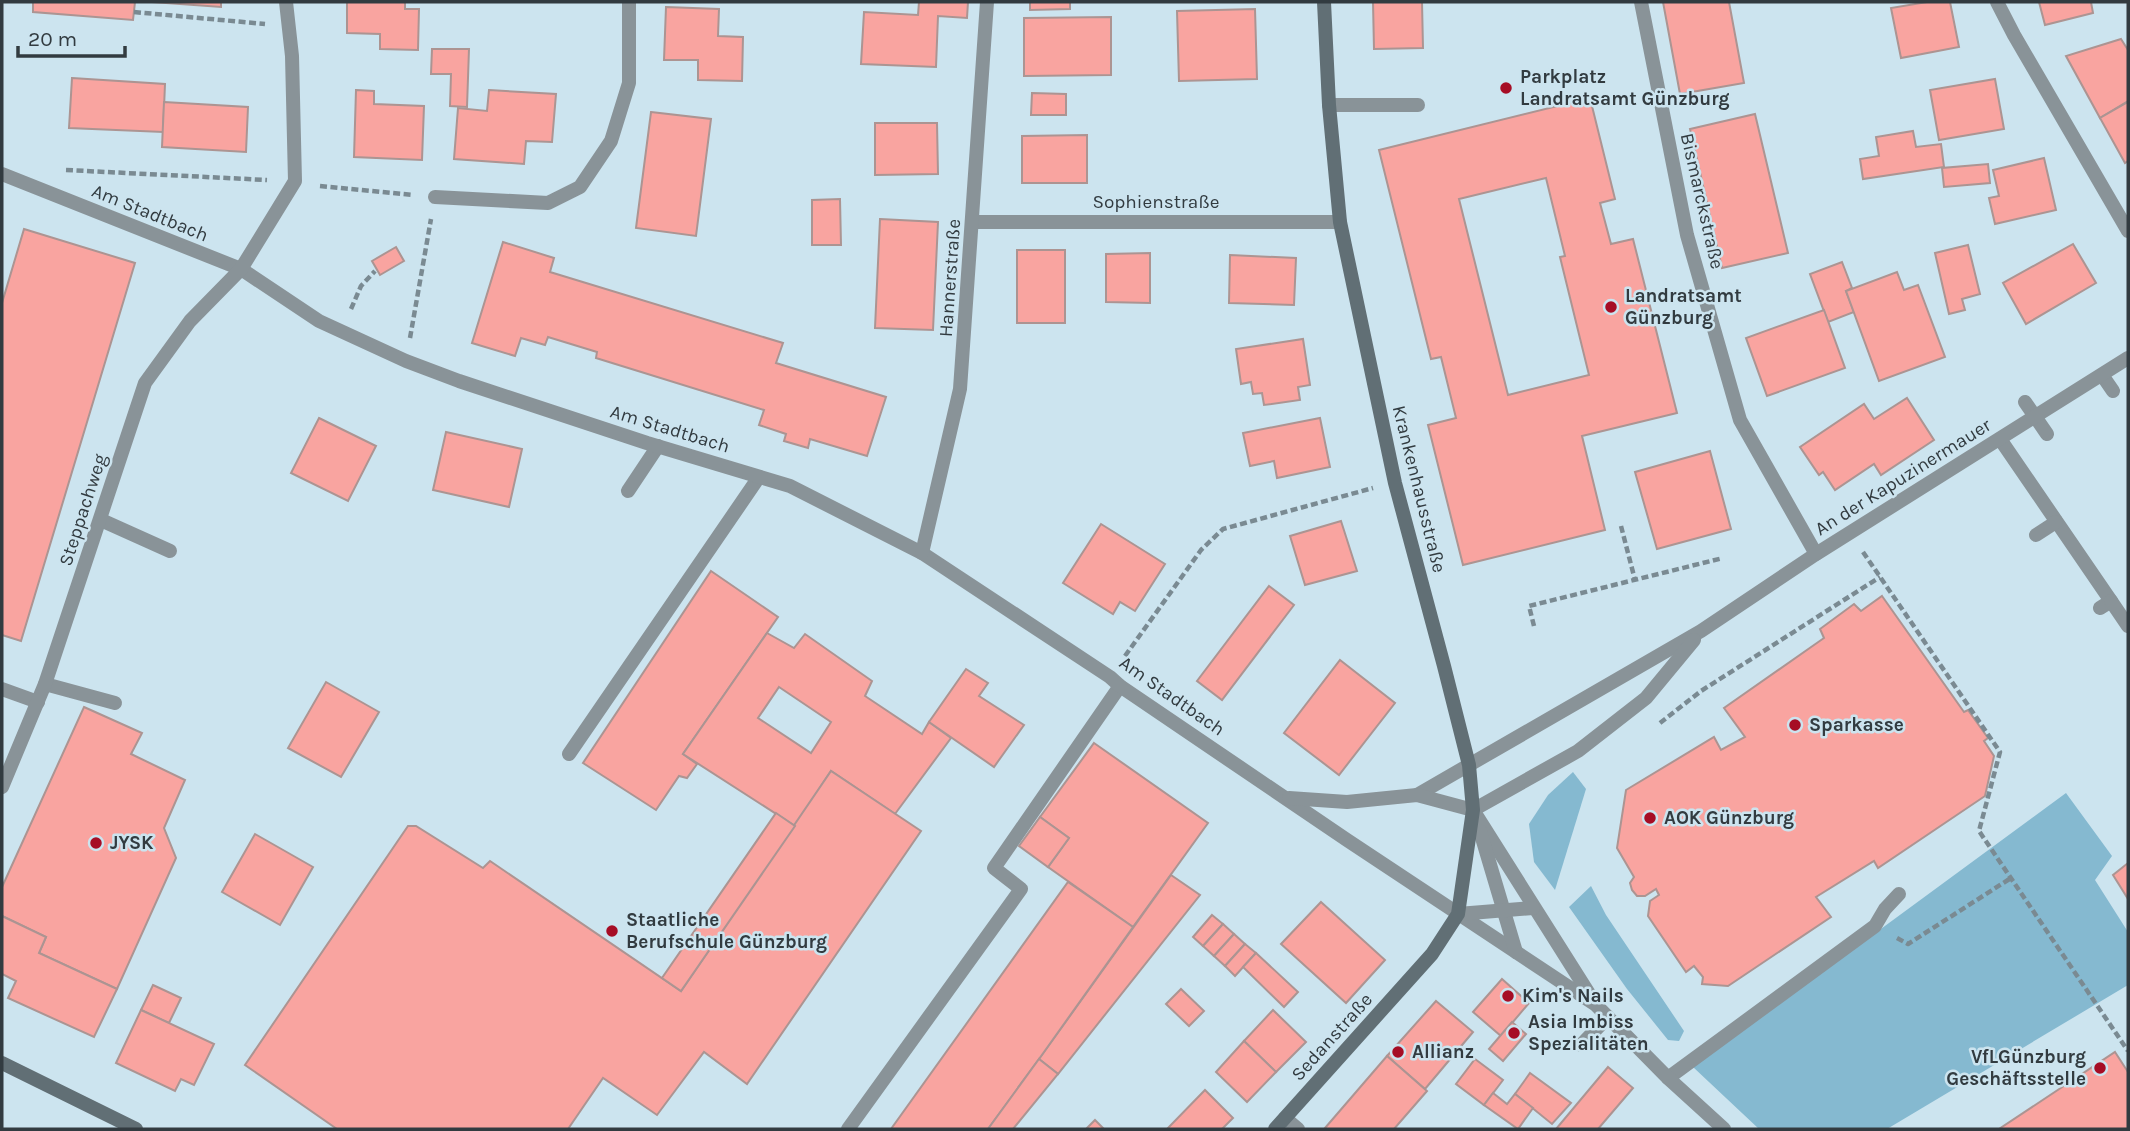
<svg xmlns="http://www.w3.org/2000/svg" width="2130" height="1131" font-family="Karla,sans-serif">
	<style>
		.green { fill: #85b9d0 }
		.building { fill: #f9a4a0; stroke: #ac9492; stroke-width: 2; fill-rule: evenodd }
		.lines { fill: none; stroke-linecap: round; stroke-linejoin: round }
		.path { stroke: #7a8a92; stroke-width: 4.5; stroke-dasharray: 7 3.5; stroke-linecap: butt }
		.lane { stroke: #899398; stroke-width: 14 }
		.street { stroke: #899398; stroke-width: 14 }
		.secondary { stroke: #616f75; stroke-width: 14 }
		.poi-dot { fill: #a60d25; stroke: #cce4ef; stroke-width: 2.5 }
		.labels { text-anchor: middle; dominant-baseline: central; stroke-width: 5; stroke-linejoin: round; paint-order: stroke }
		.poi-label { font-size: 19px; font-weight: bold; fill: #323b40; stroke: #cce4ef; text-anchor: start }
		.street-label { font-size: 19px; fill: #323b40; stroke: #cce4ef }
	</style>
	<rect width="100%" height="100%" fill="#cce4ef"/>
	<g class="green">
		<path d="M1573 772 1586 789 1555 890 1534 862 1529 824 1548 795Z"/>
		<path d="M2066 793 2112 856 2095 880 2128 932V985L1887 1129H1759L1693 1067Z"/>
		<path d="M1591 886 1606 915 1684 1031 1679 1041 1668 1040 1627 989 1569 907Z"/>
	</g>
	<g class="building">
		<path d="M33 2H135L133 20 33 12Z"/>
		<path d="M152 2H221V7Z"/>
		<path d="M347 2H405V9H419L418 50 380 49V34L347 33Z"/>
		<path d="M919 2H968L967 18 938 16 936 67 861 64 864 12 918 15Z"/>
		<path d="M1030 2H1070V9L1030 10Z"/>
		<path d="M1373 2H1422L1423 48 1374 49Z"/>
		<path d="M1663 2H1729L1744 83 1680 94Z"/>
		<path d="M1927 2H1950L1959 47 1901 58 1891 8Z"/>
		<path d="M2039 2H2091L2093 13 2045 25Z"/>
		<path d="M666 7 719 9 718 36 743 37 742 81 698 80V60H664Z"/>
		<path d="M1255 9 1257 79 1179 81 1177 11Z"/>
		<path d="M1111 17V75L1024 76V18Z"/>
		<path d="M2121 39 2128 50V101L2100 118 2066 56Z"/>
		<path d="M432 49H469L467 107 450 106 451 74H431Z"/>
		<path d="M72 78 165 84 163 132 69 128Z"/>
		<path d="M1995 79 2004 129 1939 140 1930 90Z"/>
		<path d="M356 90 374 91V104L424 106 422 160 354 157Z"/>
		<path d="M489 90 556 94 552 142 526 141 524 164 454 159 458 108 487 111Z"/>
		<path d="M1032 93 1066 94V115H1031Z"/>
		<path d="M1590 98 1615 199 1600 203 1611 244 1633 239 1677 413 1582 436 1605 530 1463 565 1428 425 1456 418 1441 357 1431 359 1379 150ZM1546 178 1565 256 1560 257 1589 375 1508 395 1459 199Z"/>
		<path d="M164 102 248 107 246 152 162 147Z"/>
		<path d="M2128 102V161L2125 163 2100 118Z"/>
		<path d="M651 112 711 119 696 236 636 228Z"/>
		<path d="M1755 114 1788 253 1722 268 1690 129Z"/>
		<path d="M875 123H937L938 174 875 175Z"/>
		<path d="M1913 131 1916 147 1941 144 1944 167 1863 179 1860 159 1879 156 1876 137Z"/>
		<path d="M1087 135V183H1022V136Z"/>
		<path d="M2044 158 2056 210 1995 224 1989 198 1999 196 1993 170Z"/>
		<path d="M1988 164 1990 183 1944 187 1942 168Z"/>
		<path d="M840 199 841 245H812V200Z"/>
		<path d="M880 219 938 222 933 330 875 328Z"/>
		<path d="M24 229 135 263 21 641 2 635V303Z"/>
		<path d="M503 242 554 258 550 272 783 343 776 363 886 397 867 456 810 439 808 448 784 441 786 434 759 425 764 410 596 358 597 352 548 337 545 345 521 338 515 356 472 343Z"/>
		<path d="M2073 244 2096 283 2026 324 2003 283Z"/>
		<path d="M1968 245 1980 294 1962 299 1965 310 1949 314 1935 253Z"/>
		<path d="M396 247 404 261 380 275 372 261Z"/>
		<rect x="1017" y="250" width="48" height="73"/>
		<path d="M1150 253V303L1106 302V254Z"/>
		<path d="M1230 255 1296 258 1294 305 1229 303Z"/>
		<path d="M1842 262 1852 288 1846 291 1854 312 1828 322 1810 274Z"/>
		<path d="M1897 272 1904 290 1918 285 1945 357 1879 381 1846 291Z"/>
		<path d="M1824 310 1845 368 1767 396 1746 338Z"/>
		<path d="M1303 339 1310 385 1298 387 1300 400 1264 405 1262 393 1253 394 1251 382 1241 384 1236 349Z"/>
		<path d="M1907 398 1934 440 1881 475 1874 464 1835 490 1823 472 1819 475 1800 447 1864 404 1874 419Z"/>
		<path d="M319 418 376 446 348 501 291 473Z"/>
		<path d="M1320 418 1330 467 1277 478 1274 461 1250 466 1243 433Z"/>
		<path d="M446 432 522 449 509 507 433 490Z"/>
		<path d="M1710 451 1731 529 1657 549 1635 472Z"/>
		<path d="M1341 521 1357 571 1305 585 1290 536Z"/>
		<path d="M1101 524 1165 564 1135 611 1120 602 1113 614 1063 583Z"/>
		<path d="M711 571 778 617 683 754 697 764 687 778 679 776 656 810 583 763Z"/>
		<path d="M1269 586 1294 605 1222 700 1197 681Z"/>
		<path d="M1882 596 1964 712 1968 710 1988 738 1984 741 1994 756 1985 796 1878 868 1874 861 1816 897 1831 917 1728 986 1702 984 1703 977 1694 966 1686 972 1648 916 1650 901 1659 895 1656 889 1645 896H1637L1632 890 1630 883 1634 877 1617 848 1626 790 1714 737 1721 750 1745 737 1724 708 1824 638 1820 629 1854 604 1861 611Z"/>
		<path d="M767 633 794 648 805 634 872 681 865 696 922 734 929 722 951 738 895 814 831 771 795 826 683 754ZM779 687 831 722 811 753 758 718Z"/>
		<path d="M1340 660 1395 703 1339 775 1284 733Z"/>
		<path d="M966 669 988 683 979 696 1024 725 994 767 929 722Z"/>
		<path d="M326 682 379 712 341 777 288 748Z"/>
		<path d="M84 707 142 733 131 754 185 780 164 828 176 858 117 989 39 953 46 937 2 916V887Z"/>
		<path d="M1094 743 1208 823 1133 927 1048 867 1069 838 1040 817Z"/>
		<path d="M831 771 921 831 747 1084 704 1052 657 1115 603 1078 568 1129H337L245 1065 408 826H416L483 868 490 861 681 991Z"/>
		<path d="M776 813 795 826 681 991 662 978Z"/>
		<path d="M1040 817 1069 838 1048 867 1019 846Z"/>
		<path d="M255 834 313 867 280 925 222 892Z"/>
		<path d="M2128 863V899L2113 875Z"/>
		<path d="M1171 875 1200 895 1058 1074 1039 1059Z"/>
		<path d="M1068 882 1133 927 1039 1059 988 1129H891Z"/>
		<path d="M1321 902 1385 960 1346 1003 1281 944Z"/>
		<path d="M1212 915 1223 924 1203 946 1193 937Z"/>
		<path d="M2 916 46 937 39 953 117 989 94 1037 8 998 16 981 2 974Z"/>
		<path d="M1223 924 1234 934 1214 956 1203 946Z"/>
		<path d="M1234 934 1245 944 1225 966 1214 956Z"/>
		<path d="M1245 944 1256 953 1235 976 1225 966Z"/>
		<path d="M1256 953 1298 992 1284 1007 1243 967Z"/>
		<path d="M1502 979 1529 1003 1501 1036 1473 1012Z"/>
		<path d="M153 985 181 998 169 1023 141 1010Z"/>
		<path d="M1181 989 1204 1011 1189 1026 1166 1004Z"/>
		<path d="M1436 1001 1473 1032 1425 1089 1387 1056Z"/>
		<path d="M141 1010 214 1044 194 1085 181 1079 175 1091 116 1063Z"/>
		<path d="M1273 1010 1306 1042 1276 1072 1244 1041Z"/>
		<path d="M1512 1022 1526 1034 1503 1061 1489 1049Z"/>
		<path d="M1244 1041 1276 1072 1247 1102 1216 1072Z"/>
		<path d="M2115 1052 2128 1072V1129H1999Z"/>
		<path d="M1387 1056 1427 1091 1394 1129H1326L1325 1128Z"/>
		<path d="M1039 1059 1058 1074 1013 1129H988Z"/>
		<path d="M1475 1059 1503 1080 1484 1105 1456 1084Z"/>
		<path d="M1608 1067 1633 1088 1598 1129H1556Z"/>
		<path d="M1530 1073 1571 1103 1552 1124 1515 1094Z"/>
		<path d="M1205 1090 1233 1118 1222 1129H1167Z"/>
		<path d="M1493 1093 1507 1104 1515 1094 1533 1108 1518 1129 1484 1105Z"/>
		<path d="M1095 1120 1104 1129H1086Z"/>
	</g>
	<g class="lines">
		<g class="path">
			<path d="M134 12 265 24"/>
			<path d="M66 170 267 180"/>
			<path d="M320 186 413 195"/>
			<path d="M351 309 361 286 375 271"/>
			<path d="M410 338 431 219"/>
			<path d="M1621 526 1635 580"/>
			<path d="M1863 552 2000 752 1979 831 2128 1051"/>
			<path d="M1534 626 1529 606 1723 558"/>
			<path d="M1125 656 1201 550 1223 529 1373 488"/>
			<path d="M1660 723 1701 691 1880 577"/>
			<path d="M1897 938 1908 944 2011 878"/>
		</g>
		<g class="lane">
			<path d="M1329 105H1418"/>
			<path d="M2102 375 2113 391"/>
			<path d="M2025 402 2047 434"/>
			<path d="M2000 439 2111 601 2100 608"/>
			<path d="M628 491 658 446"/>
			<path d="M101 520 170 551"/>
			<path d="M2036 535 2056 522"/>
			<path d="M2111 601 2128 626"/>
			<path d="M45 684 115 703"/>
			<path d="M2 689 38 702"/>
			<path d="M569 754 759 477"/>
			<path d="M1581 1045 1608 1017"/>
			<path d="M1668 1078 1875 926 1885 909 1899 894"/>
			<path d="M1285 1118 1298 1129"/>
			<path d="M848 1129 1021 889 994 868 1120 686"/>
		</g>
		<g class="street">
			<path d="M1641 2 1687 235 1740 420 1816 554"/>
			<path d="M1997 2 2014 35 2128 231"/>
			<path d="M2 174 241 269 319 321 406 361 459 381 647 443 790 486 922 553 1110 677 1120 686 1347 840 1596 1005 1668 1078 1724 1129"/>
			<path d="M435 197 548 203 580 187 611 141 629 83V2"/>
			<path d="M973 222H1340"/>
			<path d="M922 553 960 389 987 2"/>
			<path d="M2 787 45 684 145 383 190 321 241 269 295 181 292 56 286 2"/>
			<path d="M1417 795 1701 631 1816 554 2128 358"/>
			<path d="M1289 798 1347 802 1417 795 1473 810"/>
			<path d="M1473 810 1578 751 1646 698 1694 640"/>
			<path d="M1473 810 1593 1000"/>
			<path d="M1480 831 1516 952"/>
			<path d="M1458 914 1533 908"/>
		</g>
		<g class="secondary">
			<path d="M2 1063 136 1129"/>
			<path d="M1275 1129 1432 954 1458 914 1473 810 1469 765 1444 666 1395 483 1340 222 1329 105 1324 2"/>
		</g>
	</g>
	<g class="poi-dot">
		<circle cx="1506" cy="88" r="7"/>
		<circle cx="1611" cy="307" r="7"/>
		<circle cx="1795" cy="725" r="7"/>
		<circle cx="1650" cy="818" r="7"/>
		<circle cx="96" cy="843" r="7"/>
		<circle cx="612" cy="931" r="7"/>
		<circle cx="1508" cy="996" r="7"/>
		<circle cx="1514" cy="1033" r="7"/>
		<circle cx="1398" cy="1052" r="7"/>
		<circle cx="2100" cy="1068" r="7"/>
	</g>
	<g class="labels">
		<g class="poi-label">
			<text x="1520" y="77">Parkplatz<tspan x="1520" dy="22">Landratsamt Günzburg</tspan></text>
			<text x="1625" y="296">Landratsamt<tspan x="1625" dy="22">Günzburg</tspan></text>
			<text x="1809" y="725">Sparkasse</text>
			<text x="1664" y="818">AOK Günzburg</text>
			<text x="110" y="843">JYSK</text>
			<text x="626" y="920">Staatliche<tspan x="626" dy="22">Berufschule Günzburg</tspan></text>
			<text x="1522" y="996">Kim's Nails</text>
			<text x="1528" y="1022">Asia Imbiss<tspan x="1528" dy="22">Spezialitäten</tspan></text>
			<text x="1412" y="1052">Allianz</text>
			<text x="2086" y="1057" text-anchor="end">VfLGünzburg<tspan x="2086" dy="22">Geschäftsstelle</tspan></text>
		</g>
		<g class="street-label">
			<text transform="translate(1702 201) rotate(77)">Bismarckstraße</text>
			<text x="1156" y="202">Sophienstraße</text>
			<text transform="translate(150 213) rotate(22)">Am Stadtbach</text>
			<text transform="translate(950 278) rotate(-86)">Hannerstraße</text>
			<text transform="translate(670 429) rotate(17)">Am Stadtbach</text>
			<text transform="translate(1903 477) rotate(-32)">An der Kapuzinermauer</text>
			<text transform="translate(1419 489) rotate(76)">Krankenhausstraße</text>
			<text transform="translate(83 510) rotate(-72)">Steppachweg</text>
			<text transform="translate(1172 696) rotate(35)">Am Stadtbach</text>
			<text transform="translate(1332 1037) rotate(-48)">Sedanstraße</text>
		</g>
	</g>
	<rect width="2130" height="1131" fill="none" stroke="#323b40" stroke-width="7"/>
	<path d="M18 46v10h107v-10" fill="none" stroke="#323b40" stroke-width="3.5"/>
	<text x="28" y="46" font-size="21" fill="#323b40" stroke="#cce4ef" stroke-width="5" paint-order="stroke">20 m</text>
</svg>
